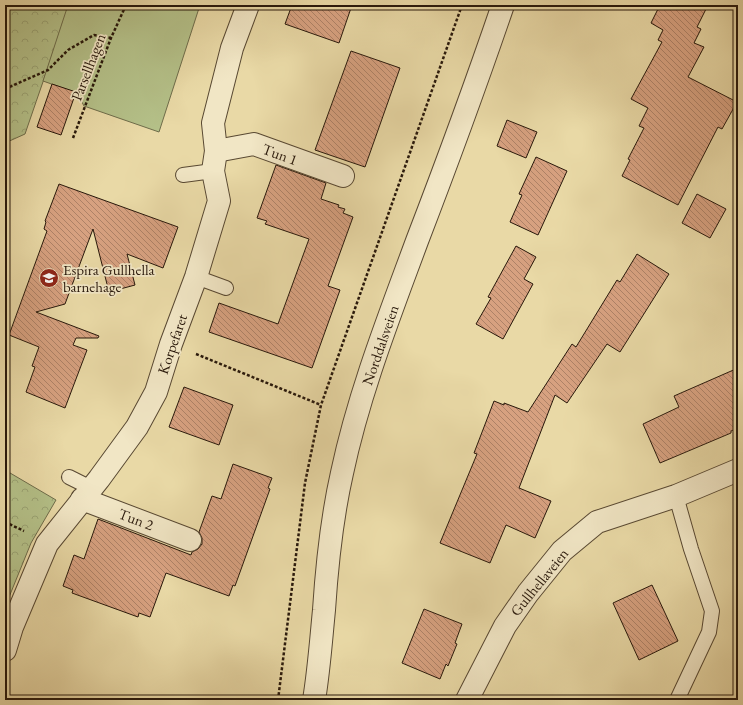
<svg xmlns="http://www.w3.org/2000/svg" width="743" height="705" font-family="'EB Garamond',serif">
	<style>
		.forest { fill: url(#forest-crowns); stroke: #6e6c4a }
		.park { fill: #b4c088; stroke: #6e6c4a }
		.building { fill: url(#building-back-hatch); stroke: #28180b }
		.lines { fill: none; stroke-linecap: round; stroke-linejoin: round }
		.lane-casing { stroke: #584832; stroke-width: 16 }
		.street-casing { stroke: #584832; stroke-width: 24 }
		.path { stroke: #28180b; stroke-width: 2.5; stroke-dasharray: 3 2; stroke-linecap: butt }
		.lane { stroke: #f1e6c5; stroke-width: 14 }
		.street { stroke: #f1e6c5; stroke-width: 22 }
		.labels { text-anchor: middle; dominant-baseline: central; stroke-width: 3.5; stroke-linejoin: round; paint-order: stroke }
		.street-label { font-size: 15px; fill: #28180b; stroke: #f1e6c5 }
		.poi-label { font-size: 15px; fill: #28180b; stroke: #f1e6c5; text-anchor: start }
	</style>
	<defs>
		<pattern id="forest-crowns" width="20" height="18" patternUnits="userSpaceOnUse"><rect width="20" height="18" fill="#b4c088"/><path d="M2 6a3 3 0 1 1 6 0M12 15a3 3 0 1 1 6 0" fill="none" stroke="#9ba474"/></pattern>
		<pattern id="building-back-hatch" width="6" height="6" patternUnits="userSpaceOnUse"><rect width="6" height="6" fill="#d7a180"/><path d="M-1 5l2 2M0 0l6 6M5-1l2 2" fill="none" stroke="#ae8267"/></pattern>
	</defs>
	<rect width="100%" height="100%" fill="#e9d9a6"/>
	<filter id="stains"><feTurbulence type="fractalNoise" baseFrequency=".005" numOctaves="4"/><feColorMatrix values="0 0 0 0 .2 0 0 0 0 .09 0 0 0 0 .02 0 0 0 .5 -.17"/></filter>
	<radialGradient id="worn" r=".72"><stop offset=".6" stop-color="#630" stop-opacity="0"/><stop offset="1" stop-color="#630" stop-opacity=".3"/></radialGradient>
	<g class="forest">
		<path d="M5 5H69C55 48 40 90 25 134L5 143Z"/>
		<path d="M5 470 56 500 31 543 5 607Z"/>
	</g>
	<path class="park" d="M68 5H200L159 132 84 106 77 93 43 81Z"/>
	<g class="building">
		<path d="M292 5H352L339 43 285 24Z"/>
		<path d="M660 5H708L697 27 701 29 694 43 704 47 688 77 737 102 722 129 718 127 678 205 622 176 630 160 628 159 644 128 639 126 648 108 631 99 662 42 658 40 663 30 651 23Z"/>
		<path d="M351 51 400 68 365 167 315 150Z"/>
		<path d="M52 84 76 92 61 135 37 127Z"/>
		<path d="M507 120 537 132 526 158 497 146Z"/>
		<path d="M536 157 567 171 538 235 510 222 522 195 519 194Z"/>
		<path d="M276 165 326 183 321 199 339 205 338 207 345 209 343 213 353 217 328 286 340 290 312 368 209 332 219 303 278 324 309 239 265 224 267 221 257 218Z"/>
		<path d="M59 184 178 227 163 268 127 254 135 285 109 292 93 229 65 304 36 312 99 336 98 338H76L73 345 87 350 65 408 26 392 35 367 32 366 39 347 9 335 47 231 44 229 46 222 45 221Z"/>
		<path d="M697 194 726 209 710 238 682 223Z"/>
		<path d="M516 246 536 257 524 279 533 284 503 339 476 324 491 298 488 297Z"/>
		<path d="M637 254 669 274 620 352 607 344 567 403 555 395 519 488 551 501 535 538 506 525 490 563 440 543 477 454 474 453 494 401 504 405V403L528 412 572 344 576 347 617 280 620 282Z"/>
		<path d="M738 368V428L731 431V433L660 463 643 424 679 407 674 396Z"/>
		<path d="M184 387 233 405 219 445 169 427Z"/>
		<path d="M233 464 272 478 268 488 270 489 235 586 233 585 229 596 166 573 150 617 139 613 138 617 72 593 73 590 63 586 74 555 84 559 98 519 191 555 192 552 198 549 202 544V538L199 532 212 496 221 499Z"/>
		<path d="M652 585 678 641 639 660 613 603Z"/>
		<path d="M424 609 462 624 455 643 457 644 448 666 446 664 440 679 402 663Z"/>
	</g>
	<g class="lines">
		<g class="lane-casing">
			<g id="lane">
				<path d="M183 175 213 171"/>
				<path d="M196 277 226 288"/>
				<path d="M69 477 91 488"/>
				<path d="M676 496 691 549 712 611 709 632 677 700"/>
			</g>
		</g>
		<g class="street-casing">
			<g id="street">
				<path d="M216 151 254 144 343 176"/>
				<path d="M82 499 190 540"/>
				<path d="M5 650 12 627 47 544 99 479 137 427 156 392 171 344 196 277 219 201 213 171 216 151 213 123 232 48 248 5"/>
				<path d="M314 700C319 670 321 640 324 610 327 564 332 517 342 473 359 393 389 317 417 241 447 163 476 84 503 5"/>
				<path d="M467 700 505 626 528 593 562 551 597 522 676 496 738 470"/>
			</g>
		</g>
		<g class="path">
			<path d="M209 5 218 8"/>
			<path d="M5 89 48 70 68 50 94 35 111 38"/>
			<path d="M73 138 111 38 126 5"/>
			<path d="M196 354 321 405"/>
			<path d="M5 522 24 531"/>
			<path d="M278 700 305 483 321 405 462 5"/>
		</g>
		<use href="#lane" class="lane"/>
		<use href="#street" class="street"/>
	</g>
	<defs>
		<g id="school-disc" transform="scale(1)"><circle r="9.5" fill="#8f2418" stroke="#f1e6c5"/><path d="M0-5L7-2L0 1L-7-2ZM-4 1L0 2.5L4 1V4Q0 6-4 4Z" fill="#fff"/></g>
	</defs>
	<g fill-rule="evenodd">
		<use href="#school-disc" x="49" y="278"/>
	</g>
	<g class="labels">
		<g class="street-label">
			<text transform="translate(88 67) rotate(-69)">Parsellhagen</text>
			<text transform="translate(280 154) rotate(20)">Tun 1</text>
			<text transform="translate(172 344) rotate(-71)">Korpefaret</text>
			<text transform="translate(380 345) rotate(-71)">Norddalsveien</text>
			<text transform="translate(136 519) rotate(21)">Tun 2</text>
			<text transform="translate(539 582) rotate(-51)">Gullhellaveien</text>
		</g>
		<g class="poi-label">
			<text x="63" y="269">Espira Gullhella<tspan x="63" dy="17">barnehage</tspan></text>
		</g>
	</g>
	<rect width="743" height="705" fill="none" stroke="#e9d9a6" stroke-width="20"/>
	<rect x="6" y="6" width="731" height="693" fill="none" stroke="#28180b" stroke-width="2"/>
	<rect x="10" y="10" width="723" height="685" fill="none" stroke="#28180b"/>
	<rect width="100%" height="100%" filter="url(#stains)"/>
	<rect width="100%" height="100%" fill="url(#worn)"/>
</svg>
